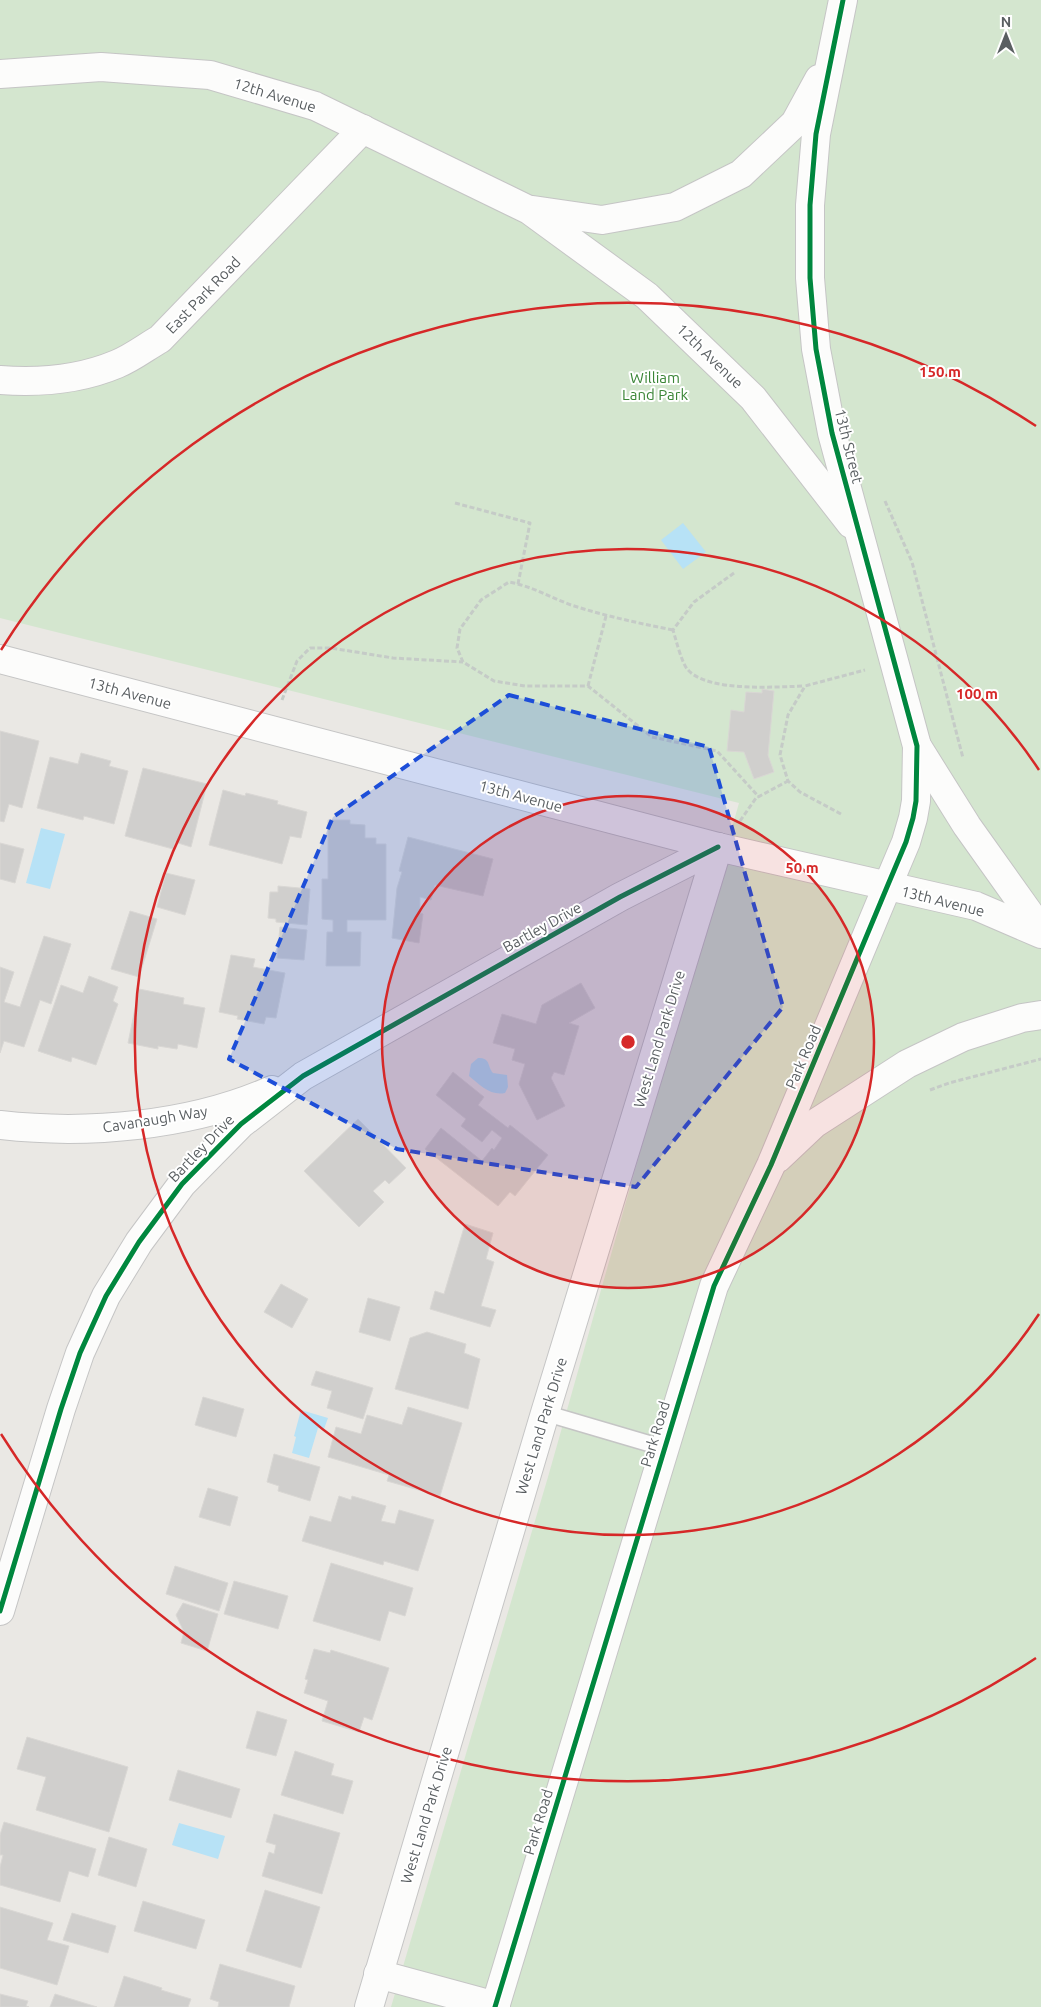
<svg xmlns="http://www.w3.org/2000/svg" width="1041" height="2007" font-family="Ubuntu,sans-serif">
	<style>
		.green { fill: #d4e6cf }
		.water { fill: #b7e2f6 }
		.building { fill: #d0cfcd; stroke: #d9d7d4 }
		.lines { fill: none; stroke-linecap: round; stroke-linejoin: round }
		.lane-casing { stroke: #c5c5c5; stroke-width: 18 }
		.street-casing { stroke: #c5c5c5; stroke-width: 30 }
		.path { stroke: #c5cbc7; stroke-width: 3; stroke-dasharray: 5 2.5; stroke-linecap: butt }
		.lane { stroke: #fcfcfb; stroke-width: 15 }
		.street { stroke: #fcfcfb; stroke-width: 28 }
		.cycleway-casing { stroke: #fff; stroke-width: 8 }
		.cycleway { stroke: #00873e; stroke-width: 5 }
		.marked { fill: #1d4ed8; fill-opacity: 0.2; stroke: #1d4ed8; stroke-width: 4; stroke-dasharray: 10 6; stroke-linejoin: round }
		.ring { fill: none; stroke: #d62828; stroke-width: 2.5 }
		.labels { text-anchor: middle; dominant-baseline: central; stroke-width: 4; stroke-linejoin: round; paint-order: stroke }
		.street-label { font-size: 15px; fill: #5a5f62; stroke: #fff }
		.park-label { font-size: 15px; fill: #3a8536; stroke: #fff }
		.centre { fill: #d62828; stroke: #fff; stroke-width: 2.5 }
		.ring-label { font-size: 15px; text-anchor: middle; font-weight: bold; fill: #d62828; stroke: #fff; stroke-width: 4; stroke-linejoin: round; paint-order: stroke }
	</style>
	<rect width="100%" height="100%" fill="#eae8e4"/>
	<path class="green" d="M0 0H1041V2007H391L548 1477 739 803 0 618Z"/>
	<g class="water">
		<path d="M683 523 706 552 683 569 661 540Z"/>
		<path d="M41 828 65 834 50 889 26 883Z"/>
		<path d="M478 1058C491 1058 487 1066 493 1073L507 1075 508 1087 505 1093C490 1096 480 1085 469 1076L471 1064Z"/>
		<path d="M301 1410 328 1418 324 1429 318 1428 309 1458 292 1453 296 1437 294 1436Z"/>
		<path d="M179 1823 225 1836 218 1859 172 1845Z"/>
	</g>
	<g class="building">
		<path d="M762 689 774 691 768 755 774 772 754 779 744 752 727 751 731 710 744 712 746 692 762 693Z"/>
		<path d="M0 731 39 741 22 808 9 804 4 822 0 821Z"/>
		<path d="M81 753 111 761 109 766 128 771 114 824 84 816 83 820 37 808 50 757 78 764Z"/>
		<path d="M143 768 207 784 191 847 175 842 173 849 125 836Z"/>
		<path d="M223 790 245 796 246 793 278 801 277 804 307 812 301 838 290 836 282 864 209 845Z"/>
		<path d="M328 820H350V824L365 825V838H376V844H386V920H347V932H361L360 966H326L327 932H333V920L322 919V879H328Z"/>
		<path d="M408 837 493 859 483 896 435 885 431 900 420 897V913L423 914 419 943 392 938 397 888 402 872 399 871Z"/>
		<path d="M0 843 24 849 15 883 0 879Z"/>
		<path d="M166 873 195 880 185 915 157 907Z"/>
		<path d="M278 886 310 889 307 925 276 922V919L268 918 270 892H278Z"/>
		<path d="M130 911 157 919 139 977 111 969Z"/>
		<path d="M280 927 307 930 304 960 277 958Z"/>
		<path d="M44 936 71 944 51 1004 40 1000 24 1047 4 1041 0 1053V967L14 972 4 1002 20 1007Z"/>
		<path d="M231 955 255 959 253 967 285 973 276 1018 266 1017 264 1024 237 1019 238 1016 219 1012Z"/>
		<path d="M89 976 118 987 113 1001 118 1004 96 1065 72 1057 71 1062 38 1051 61 985 83 993Z"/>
		<path d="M581 983 595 1008 569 1023 579 1026 564 1075 554 1072 551 1078 565 1106 537 1120 519 1084 525 1064 512 1060 515 1049 493 1043 502 1014 536 1024 542 1005Z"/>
		<path d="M139 989 184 998 183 1004 205 1008 197 1048 178 1044 177 1049 158 1046V1049L128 1043Z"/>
		<path d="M453 1072 484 1097 478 1105 508 1128 510 1125 548 1155 515 1196 510 1192 498 1206 425 1149 441 1128 482 1161 492 1148 494 1150 502 1138 492 1130 482 1142 461 1126 466 1119 436 1095Z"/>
		<path d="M358 1119 406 1168 389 1184 385 1180 373 1191 384 1202 359 1227 304 1171Z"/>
		<path d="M465 1224 493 1233 486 1259 494 1262 481 1306 496 1310 490 1327 430 1309 435 1291 444 1294Z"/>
		<path d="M281 1284 308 1299 292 1328 264 1312Z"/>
		<path d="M368 1298 400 1307 390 1341 359 1332Z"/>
		<path d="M427 1332 466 1344 464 1353 480 1359 468 1409 395 1389 410 1338Z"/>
		<path d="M316 1371 373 1388 363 1419 327 1408 332 1391 311 1385Z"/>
		<path d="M203 1397 244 1409 236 1437 195 1425Z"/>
		<path d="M408 1407 462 1423 440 1496 387 1481 389 1475 328 1457 336 1427 361 1434 367 1415 402 1425Z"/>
		<path d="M274 1454 320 1467 310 1501 278 1491 279 1486 267 1482Z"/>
		<path d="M208 1488 238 1497 230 1526 199 1517Z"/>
		<path d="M339 1496 351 1500 352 1496 386 1506 381 1521 395 1524 399 1510 434 1520 418 1571 384 1561 383 1565 302 1541 310 1516 331 1522Z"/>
		<path d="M331 1563 413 1588 405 1616 389 1611 380 1641 313 1621Z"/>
		<path d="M175 1566 228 1583 219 1611 166 1594Z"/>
		<path d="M234 1581 288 1596 278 1629 224 1614Z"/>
		<path d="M183 1603 218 1614 207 1651 181 1643 184 1632 176 1615Z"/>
		<path d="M314 1649 330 1653 331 1650 389 1668 372 1720 364 1717 359 1732 322 1721 328 1701 304 1693 308 1680 305 1679Z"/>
		<path d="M257 1711 287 1720 276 1756 246 1748Z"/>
		<path d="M27 1737 128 1767 109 1832 36 1810 46 1777 17 1769Z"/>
		<path d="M295 1751 334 1764 331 1775 353 1781 343 1814 281 1795Z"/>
		<path d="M178 1770 240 1789 231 1818 169 1800Z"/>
		<path d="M274 1814 340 1833 322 1894 262 1876 269 1852 274 1854 276 1845 266 1842Z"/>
		<path d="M4 1822 96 1849 88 1877 69 1871 60 1902 0 1885V1867L3 1855H0V1835Z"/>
		<path d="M109 1837 147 1849 136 1887 98 1875Z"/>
		<path d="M265 1890 320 1907 301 1968 246 1951Z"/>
		<path d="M143 1901 205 1920 196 1949 134 1931Z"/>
		<path d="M0 1907 53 1923 47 1940 69 1946 57 1985 0 1968Z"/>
		<path d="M72 1913 116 1926 108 1953 63 1940Z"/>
		<path d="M220 1964 295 1986 289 2007H218L219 2002 210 1999Z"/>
		<path d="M124 1976 162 1988 161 1990 191 1999 188 2007H114Z"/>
		<path d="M0 1994 28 2001 26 2006 29 2007H0Z"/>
		<path d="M55 1994 97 2007H50Z"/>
	</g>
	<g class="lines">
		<g class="lane-casing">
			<path id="lane" d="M545 1413 664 1448"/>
		</g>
		<g class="street-casing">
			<g id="street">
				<path d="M0 74 101 67 210 75 315 106 529 210 647 296 753 398 851 524"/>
				<path d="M533 210 602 220 675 207 741 174 795 123 819 79"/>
				<path d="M0 380C40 383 79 380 117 364 132 358 146 347 160 339L363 129"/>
				<path d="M0 659 718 847 976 906 1041 934"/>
				<path d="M917 746 967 826 1041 930"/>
				<path d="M0 1125C88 1135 191 1126 272 1090"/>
				<path d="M778 1158 814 1124 907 1064 963 1037 1022 1018 1041 1015"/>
				<path d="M0 1611 61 1409 80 1353 106 1296 139 1242 182 1184 241 1124 303 1076 620 897 718 847"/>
				<path d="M378 1974 496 2006"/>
				<path d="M369 2007 545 1413 718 847"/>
				<path d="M495 2007 714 1286 771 1165 887 887 906 842 913 818 916 801 917 746 832 433 816 349 810 278V205L816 134 843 0"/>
			</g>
		</g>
		<g class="path">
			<path d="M885 501 912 562 963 758"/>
			<path d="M455 503 530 523 518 584"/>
			<path d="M734 573 694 602 673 630C676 640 682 664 688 670 708 692 775 687 804 686"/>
			<path d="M673 630C638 623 605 616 571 605 550 597 531 586 509 582L481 600 460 629 457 648 463 662 494 681 525 686H588L652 737 717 751 759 797"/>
			<path d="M588 686 606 616"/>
			<path d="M282 700 297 661 310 648H331L393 658 463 662"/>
			<path d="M841 814 800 792 788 781 780 755 788 715 805 686 865 670"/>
			<path d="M740 821 756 798 788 781"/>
			<path d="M930 1090 949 1083 1041 1059"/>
		</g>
		<use href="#lane" class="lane"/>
		<use href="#street" class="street"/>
		<g class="cycleway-casing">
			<g id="cycleway">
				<path d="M0 1611 61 1409 80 1353 106 1296 139 1242 182 1184 241 1124 303 1076 620 897 718 847"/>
				<path d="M495 2007 714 1286 771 1165 887 887 906 842 913 818 916 801 917 746 832 433 816 349 810 278V205L816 134 843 0"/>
			</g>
		</g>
		<use href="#cycleway" class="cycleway"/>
	</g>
	<path class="marked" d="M509 695 709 747 783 1007 636 1187 397 1149 229 1059 333 817Z"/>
	<circle cx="628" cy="1042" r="246" fill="#d62828" fill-opacity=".12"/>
	<g class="ring">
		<circle cx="628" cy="1042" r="246"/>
		<path d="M1039 1314A493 493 0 1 1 1039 770"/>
		<path d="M1036 1658A739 739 0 0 1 1 1434M1 650A739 739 0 0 1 1036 426"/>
	</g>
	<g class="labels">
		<g class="street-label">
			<text transform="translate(275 95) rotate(17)">12th Avenue</text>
			<text transform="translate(203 295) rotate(-46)">East Park Road</text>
			<text transform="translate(710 356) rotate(44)">12th Avenue</text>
			<text transform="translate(849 446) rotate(76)">13th Street</text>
			<text transform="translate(130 693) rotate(15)">13th Avenue</text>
			<text transform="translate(521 796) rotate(15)">13th Avenue</text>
			<text transform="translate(943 901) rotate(14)">13th Avenue</text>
			<text transform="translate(542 927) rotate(-29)">Bartley Drive</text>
			<text transform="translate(659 1039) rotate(-73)">West Land Park Drive</text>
			<text transform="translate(803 1057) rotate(-67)">Park Road</text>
			<text transform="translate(155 1119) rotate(-9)">Cavanaugh Way</text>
			<text transform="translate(201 1148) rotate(-46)">Bartley Drive</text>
			<text transform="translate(541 1426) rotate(-73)">West Land Park Drive</text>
			<text transform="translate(655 1434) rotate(-73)">Park Road</text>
			<text transform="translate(426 1815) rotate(-73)">West Land Park Drive</text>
			<text transform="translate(538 1822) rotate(-73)">Park Road</text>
		</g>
		<g class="park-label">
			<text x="655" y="377">William<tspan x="655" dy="17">Land Park</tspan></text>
		</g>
	</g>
	<circle cx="628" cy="1042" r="8" class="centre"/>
	<g class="ring-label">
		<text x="940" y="377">150 m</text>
		<text x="977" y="699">100 m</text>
		<text x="802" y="873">50 m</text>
	</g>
	<g transform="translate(1006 35)" stroke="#ffffff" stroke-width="4" paint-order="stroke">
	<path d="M0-4L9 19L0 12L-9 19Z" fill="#5a5f62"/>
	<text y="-8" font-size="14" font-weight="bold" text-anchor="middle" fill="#5a5f62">N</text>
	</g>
</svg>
